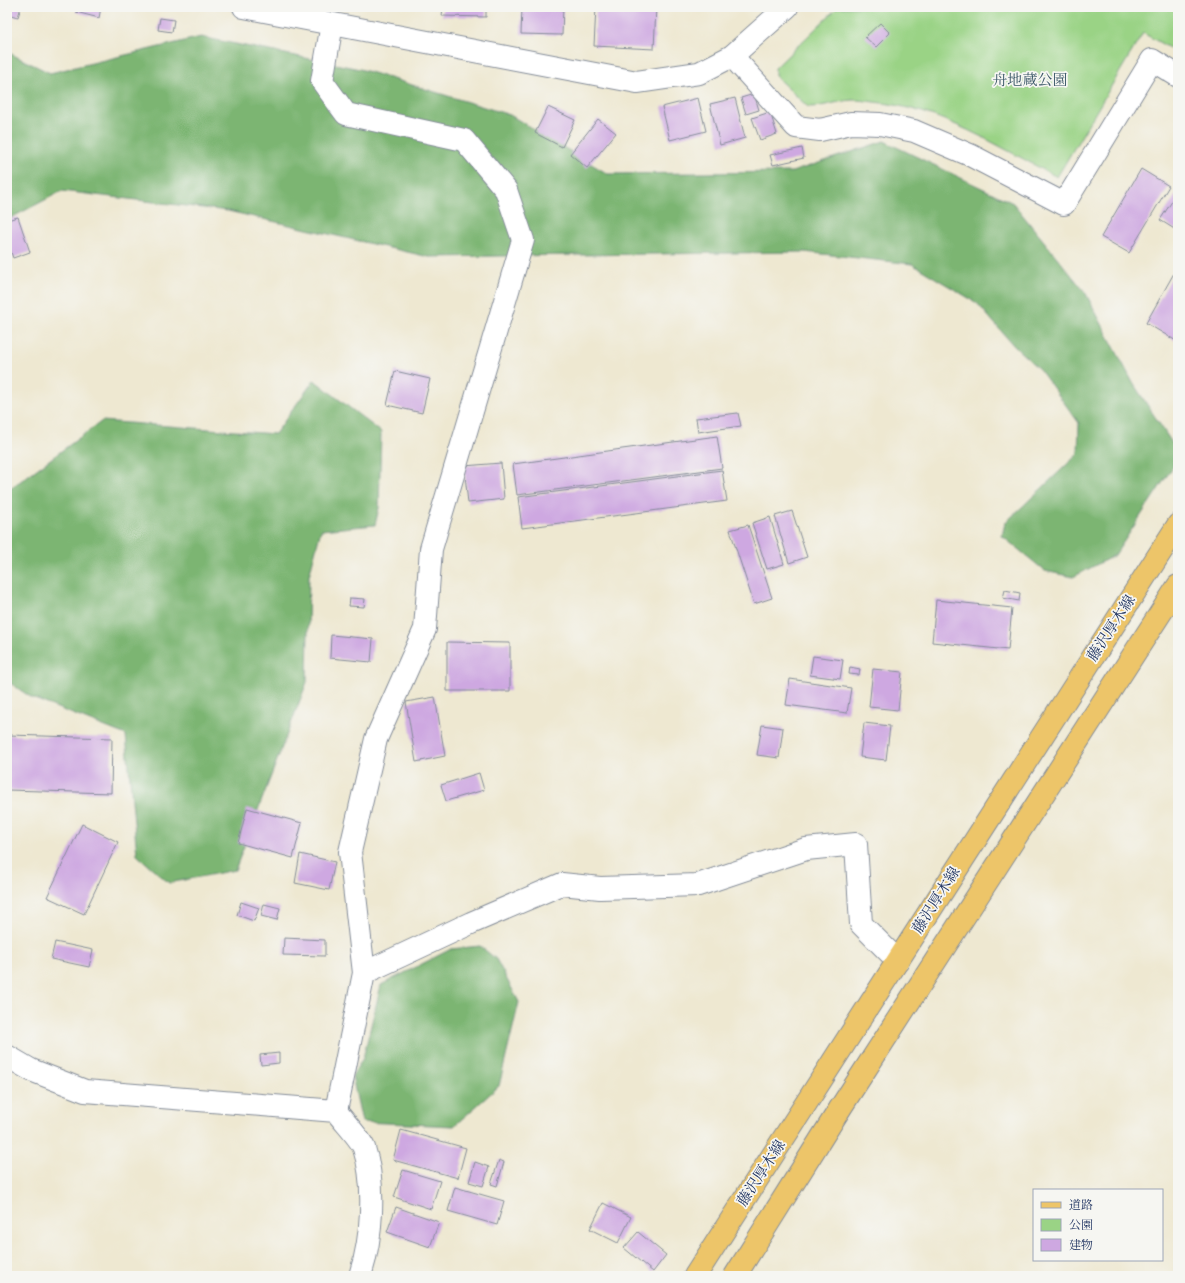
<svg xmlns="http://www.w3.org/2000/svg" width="1185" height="1283" font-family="Cardo,'Noto Serif JP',serif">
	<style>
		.green { fill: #9ad385; stroke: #5a8172 }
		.forest { fill: #7bb572; stroke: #4b7268 }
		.building { fill: #cea8e1 }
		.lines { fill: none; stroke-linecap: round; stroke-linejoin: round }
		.minor-casing { stroke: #848c98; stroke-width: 24 }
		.major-casing { stroke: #848c98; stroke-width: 24 }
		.minor { stroke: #fff; stroke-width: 22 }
		.major { stroke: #edc569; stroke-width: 22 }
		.labels { text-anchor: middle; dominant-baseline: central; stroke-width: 3.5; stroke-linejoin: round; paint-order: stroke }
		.park-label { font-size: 15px; fill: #3b5868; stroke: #f6f6f2 }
		.street-label { font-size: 15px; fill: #1b2f5e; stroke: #f6f6f2 }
	</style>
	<rect width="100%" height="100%" fill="#f6f6f2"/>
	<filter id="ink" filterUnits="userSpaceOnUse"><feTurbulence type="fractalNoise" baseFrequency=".025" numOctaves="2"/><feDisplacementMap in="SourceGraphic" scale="8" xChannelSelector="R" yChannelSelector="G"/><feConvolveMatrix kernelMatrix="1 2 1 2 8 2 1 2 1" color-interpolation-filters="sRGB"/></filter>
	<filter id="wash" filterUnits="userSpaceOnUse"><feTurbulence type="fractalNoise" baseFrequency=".012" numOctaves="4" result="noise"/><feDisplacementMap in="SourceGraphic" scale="16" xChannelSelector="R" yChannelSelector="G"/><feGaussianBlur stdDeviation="0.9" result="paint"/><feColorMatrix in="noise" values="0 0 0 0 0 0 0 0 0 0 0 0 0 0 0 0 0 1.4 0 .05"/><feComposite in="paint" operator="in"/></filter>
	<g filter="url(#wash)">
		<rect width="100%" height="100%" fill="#eee8d1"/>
		<path class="green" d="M838 7H1178V53L1143 33 1057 177C999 147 940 108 874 102 867 101 860 100 853 100 837 101 824 107 808 107L775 76V68Z"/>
		<g class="forest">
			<path d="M201 37 360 69 510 115 608 174 792 172 884 141 1013 203 1085 292 1133 383 1174 446V465L1115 555 1073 577 1045 571 1002 536 1005 523 1078 454 1079 423 1040 370 1014 346 977 303 912 264 804 252 429 257 228 211 62 191 7 220V52L50 73Z"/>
			<path d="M314 380 381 432 379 508 375 525 321 530 309 576 307 682 235 870 169 883 137 855 126 735 32 698 7 681V491L102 421 275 434Z"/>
			<path d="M480 946 496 959 519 1002 499 1086 454 1126 362 1122 352 1076 363 1058 381 985 451 949Z"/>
		</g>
		<g id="blocks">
			<g class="building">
				<path d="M7 7H21L18 17 7 14Z"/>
				<path d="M77 7H101L99 18 76 12Z"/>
				<path d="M443 7H486V17L442 16Z"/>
				<path d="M522 7H563L562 35 521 34Z"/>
				<path d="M596 7H656L654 49 594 46Z"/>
				<path d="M160 18 174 20 172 32 158 30Z"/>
				<path d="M880 23 890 33 876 47 865 37Z"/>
				<path d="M754 94 759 110 746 114 741 98Z"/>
				<path d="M698 98 706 131 670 140 662 107Z"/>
				<path d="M735 98 745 138 720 145 710 104Z"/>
				<path d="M548 107 575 120 562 147 535 133Z"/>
				<path d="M770 112 777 134 760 140 752 118Z"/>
				<path d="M598 119 616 133 587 168 570 154Z"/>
				<path d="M802 148 804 158 773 165 770 155Z"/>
				<path d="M1141 169 1169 186 1129 253 1101 237Z"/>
				<path d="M1178 192V226L1176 230 1160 220Z"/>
				<path d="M18 217 30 252 13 258 7 240V220Z"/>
				<path d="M1178 266V342L1146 323Z"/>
				<path d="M395 371 430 379 422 413 387 405Z"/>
				<path d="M738 413 741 426 698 432 696 418Z"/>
				<path d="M717 436 722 468 517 495 513 464Z"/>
				<path d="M501 463 504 499 468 503 464 466Z"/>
				<path d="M722 470 727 501 522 528 518 497Z"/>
				<path d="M792 511 807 557 789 563 775 516Z"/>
				<path d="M770 517 784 564 767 569 752 523Z"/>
				<path d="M748 525 772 598 754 604 730 530Z"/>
				<path d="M1005 590 1020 593 1019 601 1003 598Z"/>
				<path d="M350 598 365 599 364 607 349 606Z"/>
				<path d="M936 600 1012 608 1008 650 932 642Z"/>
				<path d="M331 635 373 639 371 662 330 658Z"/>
				<path d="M447 642 510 643V691H447Z"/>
				<path d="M813 656 843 660 840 679 810 675Z"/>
				<path d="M850 667 860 669 859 675 849 674Z"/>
				<path d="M873 669 902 672 898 710 869 707Z"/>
				<path d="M790 679 851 688 847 713 786 705Z"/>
				<path d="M435 697 445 756 416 762 406 702Z"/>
				<path d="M864 723 890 726 886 760 860 757Z"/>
				<path d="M762 725 783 728 779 758 757 755Z"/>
				<path d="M8 735 112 738 111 793 7 790Z"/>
				<path d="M479 773 484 790 446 801 441 785Z"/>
				<path d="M247 808 302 823 293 858 238 843Z"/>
				<path d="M82 824 118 842 84 914 47 897Z"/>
				<path d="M300 854 335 862 329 890 295 883Z"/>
				<path d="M241 902 259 908 254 921 237 915Z"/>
				<path d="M264 904 280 908 277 920 261 916Z"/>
				<path d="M284 938 325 940V956L283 955Z"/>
				<path d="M55 942 93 950 89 967 51 959Z"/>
				<path d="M279 1053V1063L261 1065 260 1055Z"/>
				<path d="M401 1130 466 1148 458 1178 393 1160Z"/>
				<path d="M499 1160 504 1162 497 1186 491 1184Z"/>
				<path d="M475 1162 489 1167 483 1186 469 1182Z"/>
				<path d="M403 1170 440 1181 431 1209 394 1197Z"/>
				<path d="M455 1187 504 1201 497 1225 448 1211Z"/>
				<path d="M603 1203 631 1217 618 1243 590 1229Z"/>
				<path d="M396 1207 439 1222 430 1247 387 1232Z"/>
				<path d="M638 1232 666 1255 653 1272 624 1248Z"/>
			</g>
		</g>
	</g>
	<g filter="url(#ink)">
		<use href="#blocks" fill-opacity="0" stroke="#848c98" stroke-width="1"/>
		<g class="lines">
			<g class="minor-casing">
				<g id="minor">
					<path d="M244 7 637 82 699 73 732 56 787 7"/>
					<path d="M332 24 322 81 346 114 464 140 506 190 523 240 431 549 425 629 376 739 350 852 364 973 336 1111"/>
					<path d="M732 56 796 127 820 130 851 123 880 124 914 131 970 155 1064 204 1152 60 1178 76"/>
					<path d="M364 973 471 923 562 884 600 888 698 885 806 849 856 844 861 924 898 961"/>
					<path d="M7 1056 31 1070 85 1091 336 1111C343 1121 360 1138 364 1148 376 1185 372 1239 360 1276"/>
				</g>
			</g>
			<g class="major-casing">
				<g id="major">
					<path d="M695 1276 1178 525"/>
					<path d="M735 1276 841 1107 1178 586"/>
				</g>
			</g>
			<use href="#minor" class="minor"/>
			<use href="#major" class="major"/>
		</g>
	</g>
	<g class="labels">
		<g class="park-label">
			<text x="1030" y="80">舟地蔵公園</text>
		</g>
		<g class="street-label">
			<text transform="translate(1111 628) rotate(-57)">藤沢厚木線</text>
			<text transform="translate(936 900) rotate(-58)">藤沢厚木線</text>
			<text transform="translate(761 1173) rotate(-57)">藤沢厚木線</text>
		</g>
	</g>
	<rect width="1185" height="1283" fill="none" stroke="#f6f6f2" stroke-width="24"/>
	<rect x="1033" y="1189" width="130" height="72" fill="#f6f6f2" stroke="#9ea6b7"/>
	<rect x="1041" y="1202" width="20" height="6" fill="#edc569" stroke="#9ea6b7"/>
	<text x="1069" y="1209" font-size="12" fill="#1b2f5e">道路</text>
	<rect x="1041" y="1219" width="20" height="12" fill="#9ad385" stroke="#9ea6b7"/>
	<text x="1069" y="1229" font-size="12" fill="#1b2f5e">公園</text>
	<rect x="1041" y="1239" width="20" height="12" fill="#cea8e1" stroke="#9ea6b7"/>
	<text x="1069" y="1249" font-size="12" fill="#1b2f5e">建物</text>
</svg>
